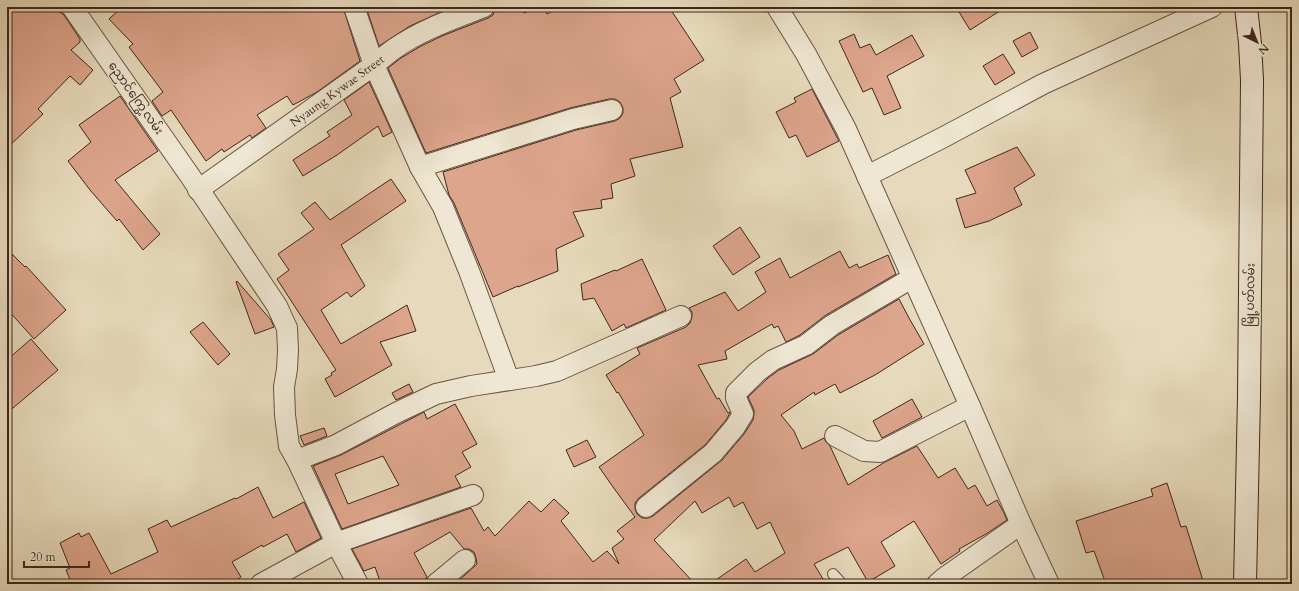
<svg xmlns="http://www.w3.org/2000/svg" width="1299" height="591" font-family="Cardo,'Noto Sans Myanmar',serif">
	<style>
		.building { fill: #dda58c; stroke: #3e271c; fill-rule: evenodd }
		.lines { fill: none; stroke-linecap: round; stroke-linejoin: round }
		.service-casing { stroke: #685444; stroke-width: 12 }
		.minor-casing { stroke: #685444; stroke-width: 22 }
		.secondary-casing { stroke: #3e271c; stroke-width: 24 }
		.service { stroke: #efe7d3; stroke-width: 10 }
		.minor { stroke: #efe7d3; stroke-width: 20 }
		.secondary { stroke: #efe7d3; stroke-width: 22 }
		.labels { text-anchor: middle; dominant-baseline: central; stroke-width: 3; stroke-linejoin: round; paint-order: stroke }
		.street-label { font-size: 12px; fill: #3e271c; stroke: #efe7d3 }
	</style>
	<rect width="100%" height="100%" fill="#e7dabc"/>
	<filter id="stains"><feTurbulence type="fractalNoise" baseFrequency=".005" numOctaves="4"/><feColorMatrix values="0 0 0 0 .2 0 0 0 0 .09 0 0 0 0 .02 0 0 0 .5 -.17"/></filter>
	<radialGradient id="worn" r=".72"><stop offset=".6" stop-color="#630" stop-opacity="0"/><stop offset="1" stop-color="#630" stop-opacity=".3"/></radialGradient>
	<g class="building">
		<path d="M7 7H52L64 15 80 39V42L71 50 93 70 80 85 70 76 38 109 43 114 7 148Z"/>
		<path d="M122 7H343L360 61 317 92 293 105 287 96 257 115 266 128 252 138 250 135 224 152 222 149 206 161 171 110 162 116 152 101 163 92 129 47 133 44 109 19Z"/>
		<path d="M366 7H452L410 26 379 46Z"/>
		<path d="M502 7H521L524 13 538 7H544L547 14 560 7H669L704 60 674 79 681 92 670 98 683 147 630 159 635 176 611 184 613 198 601 200 602 208 573 212 584 236 556 249 558 271 518 287V286L493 297 454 203 449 195 443 172 576 130 615 121 620 118 623 113V108L620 102 615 99H609L570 108 426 153 388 68 401 58 421 46 442 36 488 18 493 15 495 9Z"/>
		<path d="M956 7H1006L970 30Z"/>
		<path d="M1030 32 1038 48 1022 57 1013 41Z"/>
		<path d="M854 34 860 48 870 44 876 55 912 35 924 56 887 76 901 108 884 115 872 88 863 92 839 41Z"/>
		<path d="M1003 54 1015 73 995 85 983 66Z"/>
		<path d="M369 82 392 132 383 137 378 126 337 155 303 176 293 160 330 136 327 132 352 115 344 100Z"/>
		<path d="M812 89 839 141 807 157 796 135 789 138 776 112 796 102 794 98Z"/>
		<path d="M120 96 158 151 115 180 160 234 143 250 119 219 117 221 90 190 68 161 91 142 79 125Z"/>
		<path d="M1017 147 1035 175 1014 188 1022 205 989 221 965 228 956 199 976 193 965 170Z"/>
		<path d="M391 179 406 201 341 245 365 286 351 297 347 292 321 310 341 344 407 305 416 331 380 342 392 365 335 397 325 379 332 375 331 373 336 370 277 279 289 270 278 254 314 229 301 213 315 202 330 220Z"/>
		<path d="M740 227 760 257 733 275 713 246Z"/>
		<path d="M7 249 25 267 26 266 66 310 34 339 7 309Z"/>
		<path d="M840 251 849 268 857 264 859 268 888 255 896 274 826 315 800 335 786 342 778 326 774 328 772 324 725 351 727 359 698 365 717 399 719 398 728 413 730 412V413L726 420 705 445 639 498 635 503V509L637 514 642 518H648L653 516 722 460 744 434 753 420 754 414V410L748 397 768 378 779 370 813 354 838 335 899 299 909 318 924 344 875 375 840 393 835 384 815 395 814 392 781 415 794 431 802 449 824 438 826 442 830 446 848 485 885 462 917 446 938 478 955 468 968 489 975 485 987 506 997 500 1004 513 1007 520 986 534 959 549 960 551 941 564 914 521 881 542 895 566 868 582 848 547 814 564 826 584H710L746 559 755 572 785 553 770 522 757 529 743 502 734 507 729 497 702 513 695 501 654 540 695 584H455L477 564 476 558 474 552 469 549H464L450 532 414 553 427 577 425 580V584H381L375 567 364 571 352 549 471 508 484 531 488 527 495 536 529 501 541 512 554 499 569 513 561 521 593 562 607 551 619 564 612 548 624 539 617 531 635 517 613 487 599 467 644 435 618 392 617 393 606 375 640 354 637 348 686 327 690 323 692 317V312L689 308 725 292 738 311 766 292 755 272 780 258 790 278Z"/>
		<path d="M642 259 666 310 626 328 624 324 612 331 594 298 583 300 581 284 615 270 616 271Z"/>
		<path d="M237 281 271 320 274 327 255 334 236 282Z"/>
		<path d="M203 322 230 354 218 365 190 332Z"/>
		<path d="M31 339 58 370 7 413V360Z"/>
		<path d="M409 384 413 392 396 400 392 393Z"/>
		<path d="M912 399 922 417 882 438 873 421Z"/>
		<path d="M455 404 477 444 462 452 471 467 455 476 461 487 342 529 313 466 341 455 424 412 427 419ZM383 456 399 485 348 504 335 474Z"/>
		<path d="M324 428 327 436 304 445 300 436Z"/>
		<path d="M587 440 596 457 574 467 566 450Z"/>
		<path d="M1167 483 1181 527 1186 526 1204 584H1106L1094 551 1086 553 1076 521 1153 496 1151 489Z"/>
		<path d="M258 487 273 518 304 502 321 538 296 552 287 534 263 547 262 545 232 562 241 577 231 584H72L66 570 70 568 60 543 79 533 81 537 89 533 111 574 158 552 148 529 167 520 171 527 235 498 236 499Z"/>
	</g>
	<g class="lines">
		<g class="service-casing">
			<path id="service" d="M833 574 842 584"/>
		</g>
		<g class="minor-casing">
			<g id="minor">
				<path d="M72 7 190 176 277 306 287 328 288 350 287 369 284 387 285 415 289 446 297 460 336 543 358 584"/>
				<path d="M354 7 374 65 420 167 443 207 469 271 509 380"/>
				<path d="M777 7 806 54 846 129 970 406 1021 524 1049 584"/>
				<path d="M420 167 573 119 612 110"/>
				<path d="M867 176 942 138 1043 84 1212 7"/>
				<path d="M198 190 374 65C381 59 387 54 394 49 421 30 453 19 484 7"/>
				<path d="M835 436 864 451 880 452 970 406"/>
				<path d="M297 460 336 445 396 413 436 394 471 386 536 376 557 371 681 316"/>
				<path d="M646 507 713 453 735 427 743 414 736 398V393L757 372 773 360 806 345 832 325 912 278"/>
				<path d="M261 584 336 543 473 495"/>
				<path d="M436 584 465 560"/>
				<path d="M937 584 944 578 1021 524"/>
			</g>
		</g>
		<g class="secondary-casing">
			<path id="secondary" d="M1245 584 1249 397 1252 80 1250 43 1246 7"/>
		</g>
		<use href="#service" class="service"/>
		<use href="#minor" class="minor"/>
		<use href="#secondary" class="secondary"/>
	</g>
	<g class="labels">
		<g class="street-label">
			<text transform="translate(337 91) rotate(-36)">Nyaung Kywae Street</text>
			<text transform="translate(136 98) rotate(55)">ညောင်ကြွေ့လမ်း</text>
			<text transform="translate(1250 295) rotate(-89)">မြို့ပတ်လမ်း</text>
		</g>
	</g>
	<rect width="1299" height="591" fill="none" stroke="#e7dabc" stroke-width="24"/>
	<rect x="8" y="8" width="1283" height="575" fill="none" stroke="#3e271c" stroke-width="2"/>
	<rect x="12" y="12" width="1275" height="567" fill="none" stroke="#3e271c"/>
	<g transform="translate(1257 42) rotate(137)" stroke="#efe7d3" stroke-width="3" paint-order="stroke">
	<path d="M0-3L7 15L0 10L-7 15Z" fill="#3e271c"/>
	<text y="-6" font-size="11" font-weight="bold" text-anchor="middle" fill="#3e271c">N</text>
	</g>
	<path d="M24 561v6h65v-6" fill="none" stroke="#3e271c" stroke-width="2"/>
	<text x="30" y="561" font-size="12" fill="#3e271c" stroke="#efe7d3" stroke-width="3" paint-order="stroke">20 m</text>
	<rect width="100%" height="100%" filter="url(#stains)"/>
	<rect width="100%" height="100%" fill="url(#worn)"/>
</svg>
